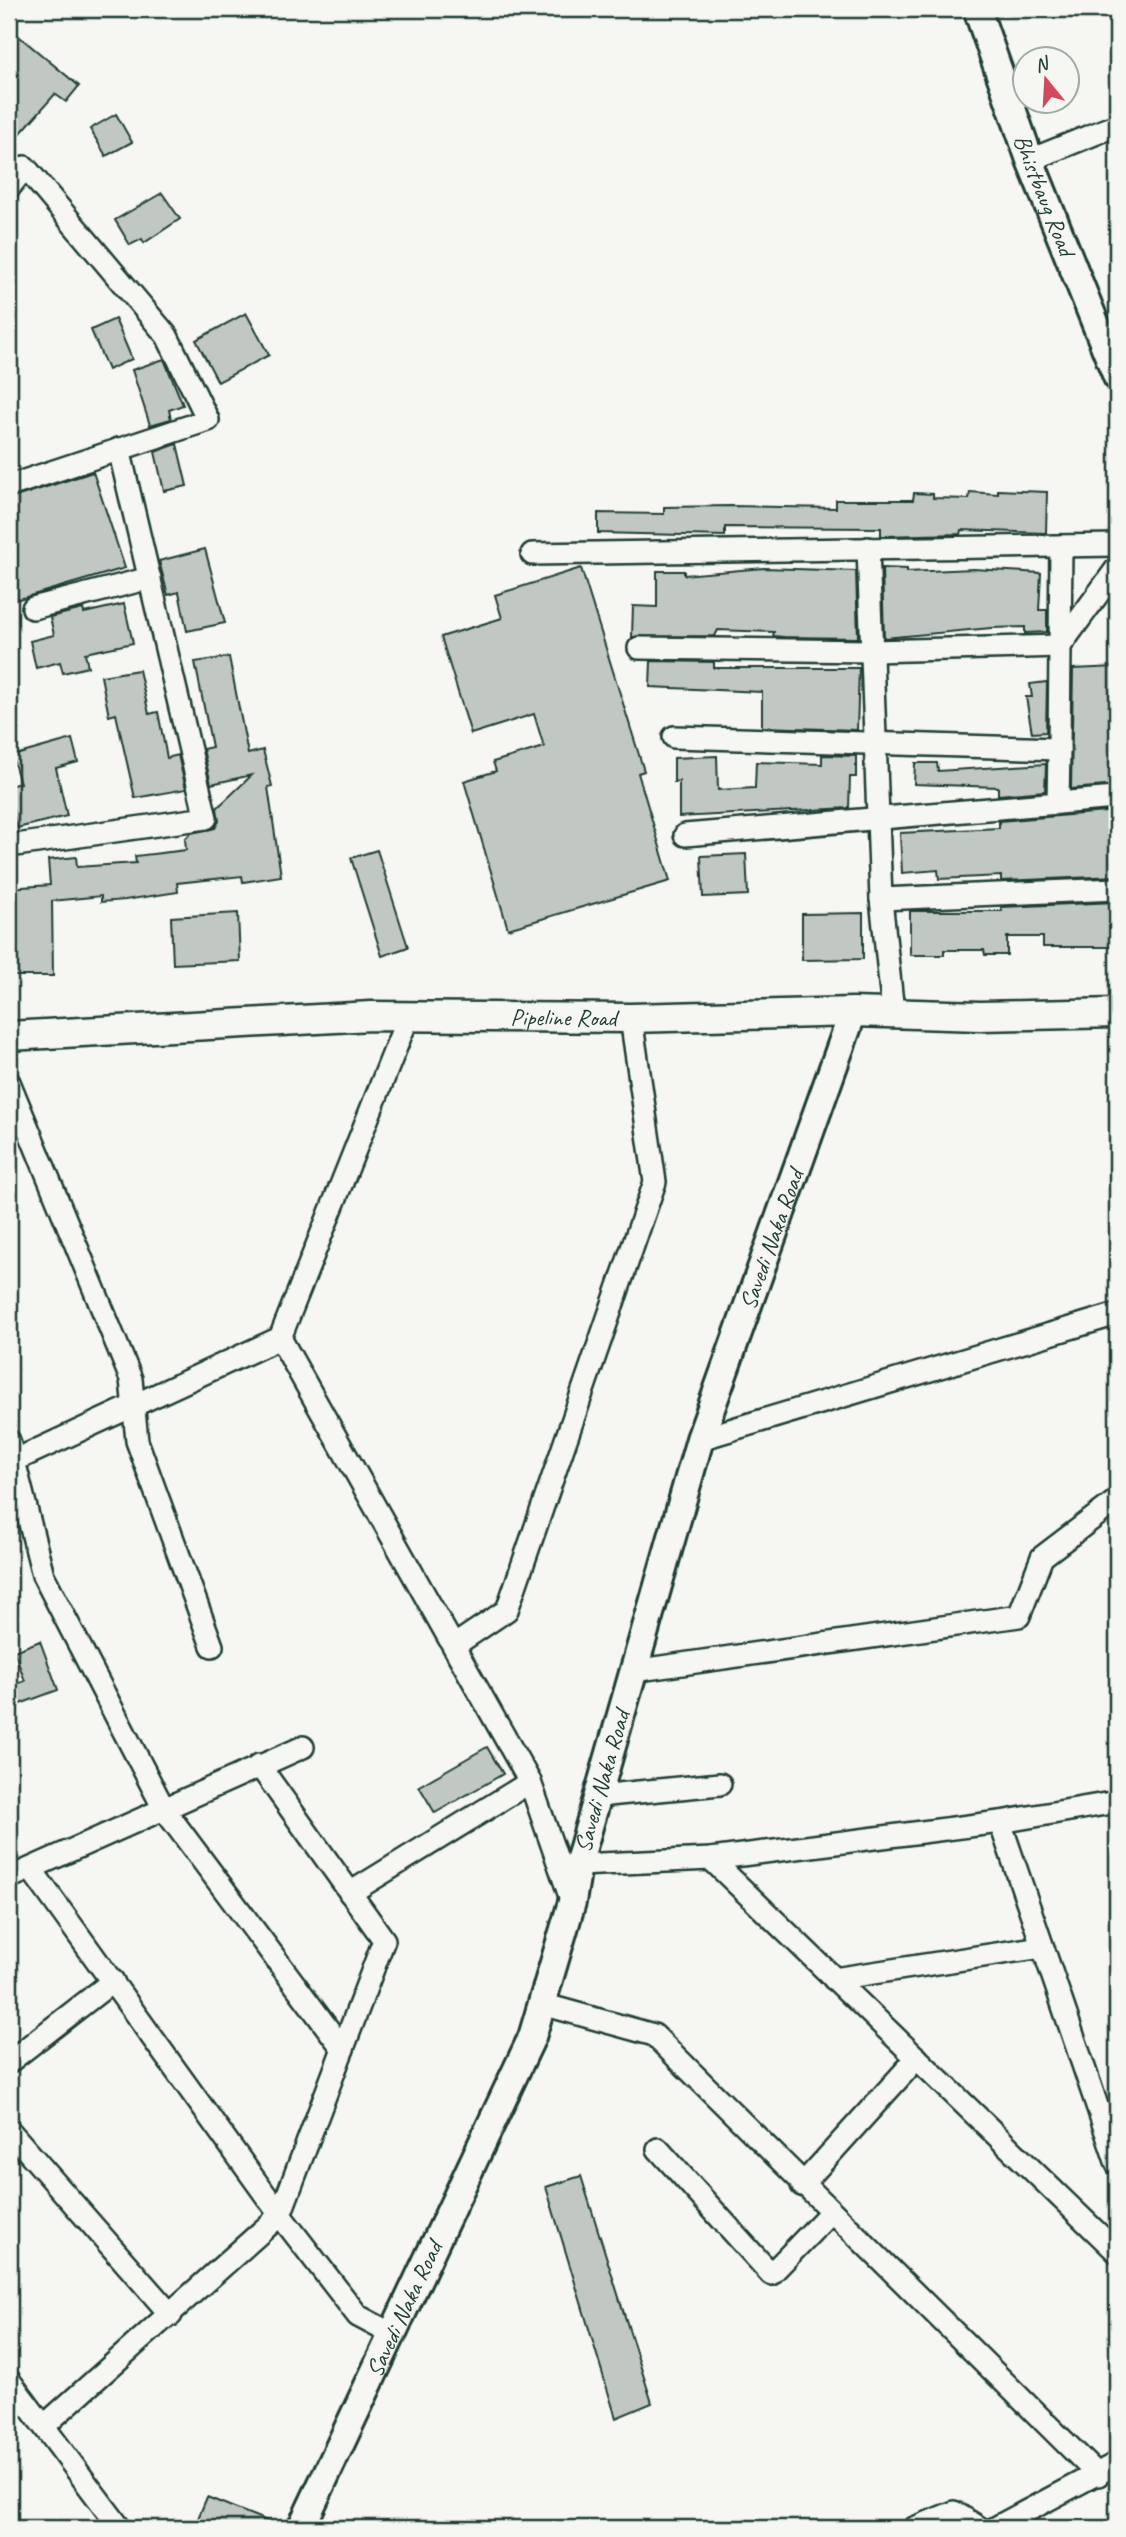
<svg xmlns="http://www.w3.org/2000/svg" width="1126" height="2537" font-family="Caveat,sans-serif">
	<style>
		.building { fill: #c1c8c3; stroke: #1f3d34; stroke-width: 2 }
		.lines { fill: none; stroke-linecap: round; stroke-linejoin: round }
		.minor-casing { stroke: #1f3d34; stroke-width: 26 }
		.tertiary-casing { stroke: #1f3d34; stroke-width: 32 }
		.secondary-casing { stroke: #1f3d34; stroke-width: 33 }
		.minor { stroke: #f6f6f2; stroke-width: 21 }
		.tertiary { stroke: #f6f6f2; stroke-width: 26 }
		.secondary { stroke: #f6f6f2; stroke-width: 28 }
		.labels { text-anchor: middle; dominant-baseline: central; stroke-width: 6; stroke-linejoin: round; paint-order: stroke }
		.street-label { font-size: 24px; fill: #1f3d34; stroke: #f6f6f2 }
	</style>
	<rect width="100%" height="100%" fill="#f6f6f2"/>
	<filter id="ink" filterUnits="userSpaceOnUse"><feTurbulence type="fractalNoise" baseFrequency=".0143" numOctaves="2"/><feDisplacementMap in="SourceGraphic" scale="14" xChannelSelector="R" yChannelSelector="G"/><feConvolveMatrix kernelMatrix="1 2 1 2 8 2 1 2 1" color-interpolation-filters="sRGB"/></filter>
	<g filter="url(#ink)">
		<g class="building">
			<path d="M9 28 79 86 66 102 55 94 19 135 9 127Z"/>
			<path d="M116 114 132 142 106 156 90 129Z"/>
			<path d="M162 193 180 219 144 243 142 239 130 245 115 220Z"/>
			<path d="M246 313 269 355 218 382 196 340Z"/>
			<path d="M115 319 132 359 108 370 91 330Z"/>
			<path d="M164 359 183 405 169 410 171 419 150 425 132 370Z"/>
			<path d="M177 444 187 486 164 491 155 452Z"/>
			<path d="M93 472 125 568 9 602V499Z"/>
			<path d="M998 490 1047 492 1046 533 961 530 960 534 881 536V528L725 527V536L598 533V513L664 514V507L730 506 836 508V500H913L914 493 933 494V498L969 499 970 492 998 494Z"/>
			<path d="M205 549 225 623 187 631 179 592 168 595 159 561Z"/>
			<path d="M581 568 644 771 638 773 670 881 508 929 464 781 496 771 493 762 544 747 534 714 471 734 441 637 502 618 495 595Z"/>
			<path d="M764 568 856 571 858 638 784 637 773 636 774 632 718 630 715 636 632 637 633 606 657 607V571H684V575Z"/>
			<path d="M882 568 907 569V572L973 569 1041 573 1039 610H1047V632L1025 633V627L991 628 884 638Z"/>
			<path d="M124 604 133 643 85 653 88 667 63 673 60 662 36 668 30 641 54 635 50 617 83 609 84 613Z"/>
			<path d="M229 657 248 754 263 750 272 786 268 787 281 876 243 882 242 876 177 883 178 892 125 900 101 902V896L52 901 53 976H14L13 908H9V888L50 885 48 860 76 857 77 867 136 863 135 856 186 850 185 839 191 833 215 828 219 821 217 808 252 775 211 784 203 749 212 747 195 662Z"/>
			<path d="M651 661 714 662V668H859L857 730 762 727V692L650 687Z"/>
			<path d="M1117 667V785L1071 789 1073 669Z"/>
			<path d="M139 670 149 714 158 712 167 758 178 755 186 789 135 798 116 714 109 716 101 676Z"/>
			<path d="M1047 682 1046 732 1032 733 1026 697H1032L1030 684Z"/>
			<path d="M72 739 78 762 56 768 67 816 17 828 9 793V786L20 783 12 756Z"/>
			<path d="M822 755 856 756V777H850L849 808 679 817V781L674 782V758L717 756 718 790 755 788 756 762 822 764Z"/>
			<path d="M915 763H937L938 771 1046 764 1045 791 998 795V787L914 784Z"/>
			<path d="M1117 811V876L1001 881V876L939 879 938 870 902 873 900 833 999 828V821Z"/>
			<path d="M377 850 408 947 382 956 351 858Z"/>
			<path d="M746 854 748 895 703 897 701 856Z"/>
			<path d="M1117 902V947H1043V937H1007V955H985L984 950H944V955H910V911H1002L1001 907Z"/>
			<path d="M238 913 240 961 173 964 171 917Z"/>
			<path d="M863 913V959L802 960V914Z"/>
			<path d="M40 1641 58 1690 9 1708V1687L25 1681 14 1651Z"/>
			<path d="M487 1747 503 1774 435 1813 419 1786Z"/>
			<path d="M581 2176 652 2403 616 2418 546 2187Z"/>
			<path d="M207 2497 282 2527V2528H194Z"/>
		</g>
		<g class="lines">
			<g class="minor-casing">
				<g id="minor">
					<path d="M1030 160 1117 125"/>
					<path d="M9 188 25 167 167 336 208 420 9 486"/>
					<path d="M868 548 881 899 893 1012"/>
					<path d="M532 554 1117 545"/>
					<path d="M33 608 150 578"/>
					<path d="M639 648 872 651 1060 646 1117 568"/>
					<path d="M674 737 1059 749 1061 546"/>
					<path d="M1058 803 1115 798"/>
					<path d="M685 835 1058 803 1059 749"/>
					<path d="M9 846 206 818 119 449"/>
					<path d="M881 899 1117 889"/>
					<path d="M9 1082 131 1379 137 1441 212 1646"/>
					<path d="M280 1338 530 1782 572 1902"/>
					<path d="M700 1439 1117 1314"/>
					<path d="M9 1441 43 1575 164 1809 343 2049"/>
					<path d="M9 1463 280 1338 408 1017"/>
					<path d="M455 1645 507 1610 655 1182 631 1018"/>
					<path d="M633 1671 1019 1616 1042 1557 1117 1500"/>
					<path d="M598 1796 720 1784"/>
					<path d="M1000 1822 1117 2164"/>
					<path d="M711 1859 1117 2252"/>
					<path d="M578 1865 711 1859 1000 1822 1117 1802"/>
					<path d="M31 1869 280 2215 358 2316 392 2334"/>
					<path d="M9 1878 303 1747"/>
					<path d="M350 1893 530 1782"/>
					<path d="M834 1979 1042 1947"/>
					<path d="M542 2004 654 2035 1098 2475"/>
					<path d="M9 2062 113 1981"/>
					<path d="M9 2130 171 2315"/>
					<path d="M658 2149 771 2274 831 2212"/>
					<path d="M802 2185 917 2058"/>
					<path d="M9 2380 120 2528"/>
					<path d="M45 2425 280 2215 384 1940 259 1765"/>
					<path d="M914 2528 954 2512 980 2528"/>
					<path d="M995 2528 1117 2463"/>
				</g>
			</g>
			<g class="tertiary-casing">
				<g id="tertiary">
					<path id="s1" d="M977 9 1030 160 1117 377"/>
					<path id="s2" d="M301 2528 532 2037 572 1902 578 1865 700 1439 853 1012"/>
				</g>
			</g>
			<g class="secondary-casing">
				<g id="secondary">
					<path id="s3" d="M9 1036 371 1016 631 1018 853 1012 980 1016 1117 1013"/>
				</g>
			</g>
			<use href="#minor" class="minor"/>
			<use href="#tertiary" class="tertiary"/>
			<use href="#secondary" class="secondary"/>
		</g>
	</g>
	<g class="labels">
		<g class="street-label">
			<text stroke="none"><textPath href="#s1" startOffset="198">Bhistbaug Road</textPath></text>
			<text stroke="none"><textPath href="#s3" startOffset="555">Pipeline Road</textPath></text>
			<text stroke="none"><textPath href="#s2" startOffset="1376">Savedi Naka Road</textPath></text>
			<text stroke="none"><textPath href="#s2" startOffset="808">Savedi Naka Road</textPath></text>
			<text stroke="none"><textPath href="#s2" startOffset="242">Savedi Naka Road</textPath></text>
		</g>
	</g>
	<rect width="1126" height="2537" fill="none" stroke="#f6f6f2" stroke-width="35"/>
	<rect x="18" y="18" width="1091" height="2502" fill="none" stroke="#1f3d34" stroke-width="2.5" filter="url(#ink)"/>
	<g transform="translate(1046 80) rotate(342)"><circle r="33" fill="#f6f6f2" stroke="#a0aca6" stroke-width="2"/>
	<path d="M0-5L12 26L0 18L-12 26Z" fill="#d1495b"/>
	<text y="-10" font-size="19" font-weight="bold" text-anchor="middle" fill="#1f3d34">N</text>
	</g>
</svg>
